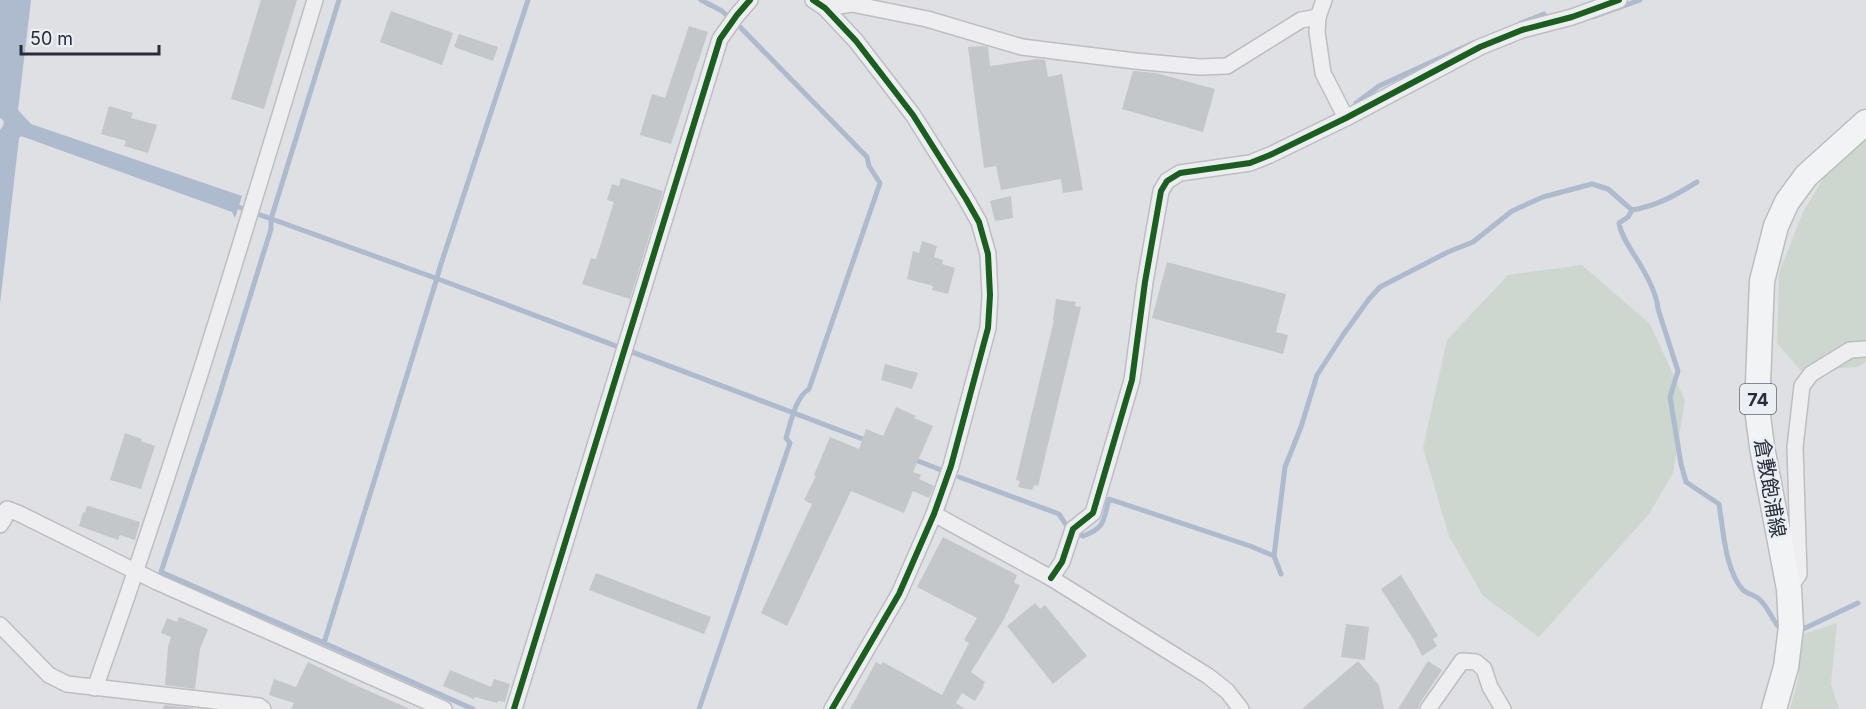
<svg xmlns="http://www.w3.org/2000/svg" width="1866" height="709" font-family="Inter,'Noto Sans JP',sans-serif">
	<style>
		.green { fill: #ced7cf }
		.water { fill: #aebacd }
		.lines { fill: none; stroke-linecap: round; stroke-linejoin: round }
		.stream { stroke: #aebacd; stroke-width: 5 }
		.building { fill: #c4c7ca }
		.street-casing { stroke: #bcbec1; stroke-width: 18 }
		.primary-casing { stroke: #bbbdc1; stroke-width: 27 }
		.street { stroke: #eeeef0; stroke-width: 15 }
		.primary { stroke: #f2f3f4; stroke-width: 24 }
		.cycleway-casing { stroke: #ebeef3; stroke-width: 10 }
		.cycleway { stroke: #1b5e20; stroke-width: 6 }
		.labels { text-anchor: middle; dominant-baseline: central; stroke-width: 5; stroke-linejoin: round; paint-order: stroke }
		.shield { fill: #ebeef3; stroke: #626672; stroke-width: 1.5 }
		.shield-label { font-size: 18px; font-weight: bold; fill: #272c3a }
		.street-label { font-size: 20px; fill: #272c3a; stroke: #ebeef3 }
	</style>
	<rect width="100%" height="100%" fill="#dee0e3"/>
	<g class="green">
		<path d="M1866 134V362L1857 367 1801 371 1777 343 1779 273 1803 212 1831 166Z"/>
		<path d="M1582 265 1650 324 1685 400 1673 473 1649 514 1539 637 1483 596 1449 536 1423 448 1447 340 1508 275Z"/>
		<path d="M1837 623 1831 684 1839 709H1790L1799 676 1798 636Z"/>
	</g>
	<path class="water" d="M0 0H31L18 110 31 124 242 196 235 218 232 212 21 136 19 138 0 304V130L3 126 4 121 0 118Z"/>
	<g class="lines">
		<g class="stream">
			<path d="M1593 17 1640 0"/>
			<path d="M1521 23 1544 14"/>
			<path d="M1356 103 1379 86 1473 43"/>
			<path d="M233 205 449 283 868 441"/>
			<path d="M1632 210 1628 217 1619 223C1621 235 1627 243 1633 253 1642 267 1657 292 1658 309L1678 371 1670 397 1681 464 1686 482 1719 504C1723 528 1725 571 1743 590 1747 594 1755 595 1759 599 1766 604 1772 619 1778 626L1784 627"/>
			<path d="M913 459 941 470"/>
			<path d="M959 477 1059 514 1066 525"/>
			<path d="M1077 533 1083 536C1106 528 1103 520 1109 499L1250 546 1274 556 1281 574"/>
			<path d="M1274 556 1285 467 1301 427 1317 375 1343 335 1369 299 1380 287 1448 252 1473 242 1512 211 1543 197 1592 184 1608 189 1632 210C1657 206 1676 195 1697 182"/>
			<path d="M1796 629 1801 630 1858 603"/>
			<path d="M324 643 161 572 216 406 271 229V219L339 0"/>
			<path d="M473 709 324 643 437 278 440 267 528 0"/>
			<path d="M699 709 790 443 786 438C791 422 795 398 809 389L880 183 869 166 867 157 740 27 722 11 701 0"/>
		</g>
	</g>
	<g class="building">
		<path d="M261 0H297L264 109 231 99Z"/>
		<path d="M391 11 453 33 442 65 380 42Z"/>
		<path d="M689 26 708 32 671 144 640 135 652 94 665 98Z"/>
		<path d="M459 34 498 47 493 61 454 47Z"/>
		<path d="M982 46 988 47 990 66 1038 59 1045 60 1048 77 1062 74 1083 190 1063 193 1061 179 1001 190 996 166 984 168 968 47Z"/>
		<path d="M1133 71 1156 73 1215 89 1203 132 1122 109Z"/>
		<path d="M109 106 133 113 131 118 157 125 148 153 124 146 126 141 101 134Z"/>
		<path d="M621 178 663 191 630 299 582 284 591 258 596 259 614 202 607 200 612 184 619 186Z"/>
		<path d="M1011 196 1013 218 995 221 990 201Z"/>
		<path d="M922 241 937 246 934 257 943 260 942 264 955 268 948 294 932 290 933 286 907 279 913 251 919 253Z"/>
		<path d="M1167 262 1286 294 1276 332 1288 335 1283 354 1152 318Z"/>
		<path d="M1056 299 1076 302 1075 306 1081 307 1038 486 1034 485 1032 490 1018 487 1020 481 1016 480 1054 320H1053Z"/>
		<path d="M885 364 918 373 912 389 881 380Z"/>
		<path d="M896 407 916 416 914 418 933 426 913 472 921 475 919 479 934 486 929 498 913 491 904 513 851 491 787 626 761 613 812 504 804 500 816 476 814 475 830 437 859 449 866 429 883 436Z"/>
		<path d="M125 433 142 439 141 441 155 446 141 489 110 480Z"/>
		<path d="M87 506H89L140 522 135 540 120 535 118 540 79 526 83 512 85 513Z"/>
		<path d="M943 537 1017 575 1014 583 1020 585 1004 619 971 672 985 682 983 685 984 686 975 701 962 693 956 703 965 709H850L876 662 881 665 883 662 942 695 969 643 964 640 977 618 917 587Z"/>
		<path d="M596 573 711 617 704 634 589 590Z"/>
		<path d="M1401 575 1438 636 1433 639 1437 646 1422 656 1414 640 1381 589Z"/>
		<path d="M1035 603 1040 609 1045 605 1087 656 1053 684 1007 626Z"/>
		<path d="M179 617 208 629 200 649 195 689 165 685 168 647 171 637 161 633 167 618 177 622Z"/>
		<path d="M1346 624 1369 627 1365 660 1341 657Z"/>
		<path d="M1358 661 1379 685 1384 709H1302Z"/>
		<path d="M1428 661 1442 670 1420 703 1418 709H1398Z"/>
		<path d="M308 662 353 684 410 709H291L294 703 269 695 274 679 296 687Z"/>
		<path d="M450 670 491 687 494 679 510 684 505 702 498 701 497 703 475 697 474 699 443 686Z"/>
		<path d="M164 705 193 708V709H163Z"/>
	</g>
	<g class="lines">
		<g class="street-casing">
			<g id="street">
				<path d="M813 0 825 8 856 41 913 115 966 199 979 222 988 254 990 295 988 328 951 466 934 514 899 594 832 709"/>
				<path d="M1324 0 1318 17 1317 32 1323 73 1346 118"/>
				<path d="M825 8 852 4 927 19 1022 47 1135 61 1200 67 1227 66 1301 20 1318 17"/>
				<path d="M934 514 1051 578 1208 676 1227 691 1241 709"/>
				<path d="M0 525 4 519 7 509 20 514 157 582 444 709"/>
				<path d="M1051 578 1062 562 1073 529 1093 513 1132 380 1145 282 1161 191 1167 181 1180 173 1250 163 1270 155 1346 118 1480 47 1522 30 1572 17 1619 0"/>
				<path d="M1789 589 1799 574 1795 447 1802 386 1811 374 1850 350 1866 349"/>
				<path d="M0 625 49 675 67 684 259 706 263 709"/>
				<path d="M95 688C176 461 245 230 315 0"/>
				<path d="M514 709 720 39 737 15 750 0"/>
				<path d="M1428 709 1462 661 1476 662 1484 669 1490 687 1503 709"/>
			</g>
		</g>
		<g class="primary-casing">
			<path id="primary" d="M1774 709 1786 667 1791 627 1789 589 1762 447 1757 408 1762 281 1776 226 1787 202 1806 176 1866 122"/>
		</g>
		<use href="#street" class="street"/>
		<use href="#primary" class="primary"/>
		<g class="cycleway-casing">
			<g id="cycleway">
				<path d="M813 0 825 8 856 41 913 115 966 199 979 222 988 254 990 295 988 328 951 466 934 514 899 594 832 709"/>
				<path d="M1051 578 1062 562 1073 529 1093 513 1132 380 1145 282 1161 191 1167 181 1180 173 1250 163 1270 155 1346 118 1480 47 1522 30 1572 17 1619 0"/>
				<path d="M514 709 720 39 737 15 750 0"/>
			</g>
		</g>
		<use href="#cycleway" class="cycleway"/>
	</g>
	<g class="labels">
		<rect class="shield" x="1740" y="384" width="36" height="30" rx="4.5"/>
		<g class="shield-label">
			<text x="1758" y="399">74</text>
		</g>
		<g class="street-label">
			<text transform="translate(1770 488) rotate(80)">倉敷飽浦線</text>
		</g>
	</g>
	<path d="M21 45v9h138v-9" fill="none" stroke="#272c3a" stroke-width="3"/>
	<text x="30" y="45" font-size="18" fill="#272c3a" stroke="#ebeef3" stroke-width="4.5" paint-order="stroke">50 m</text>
</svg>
